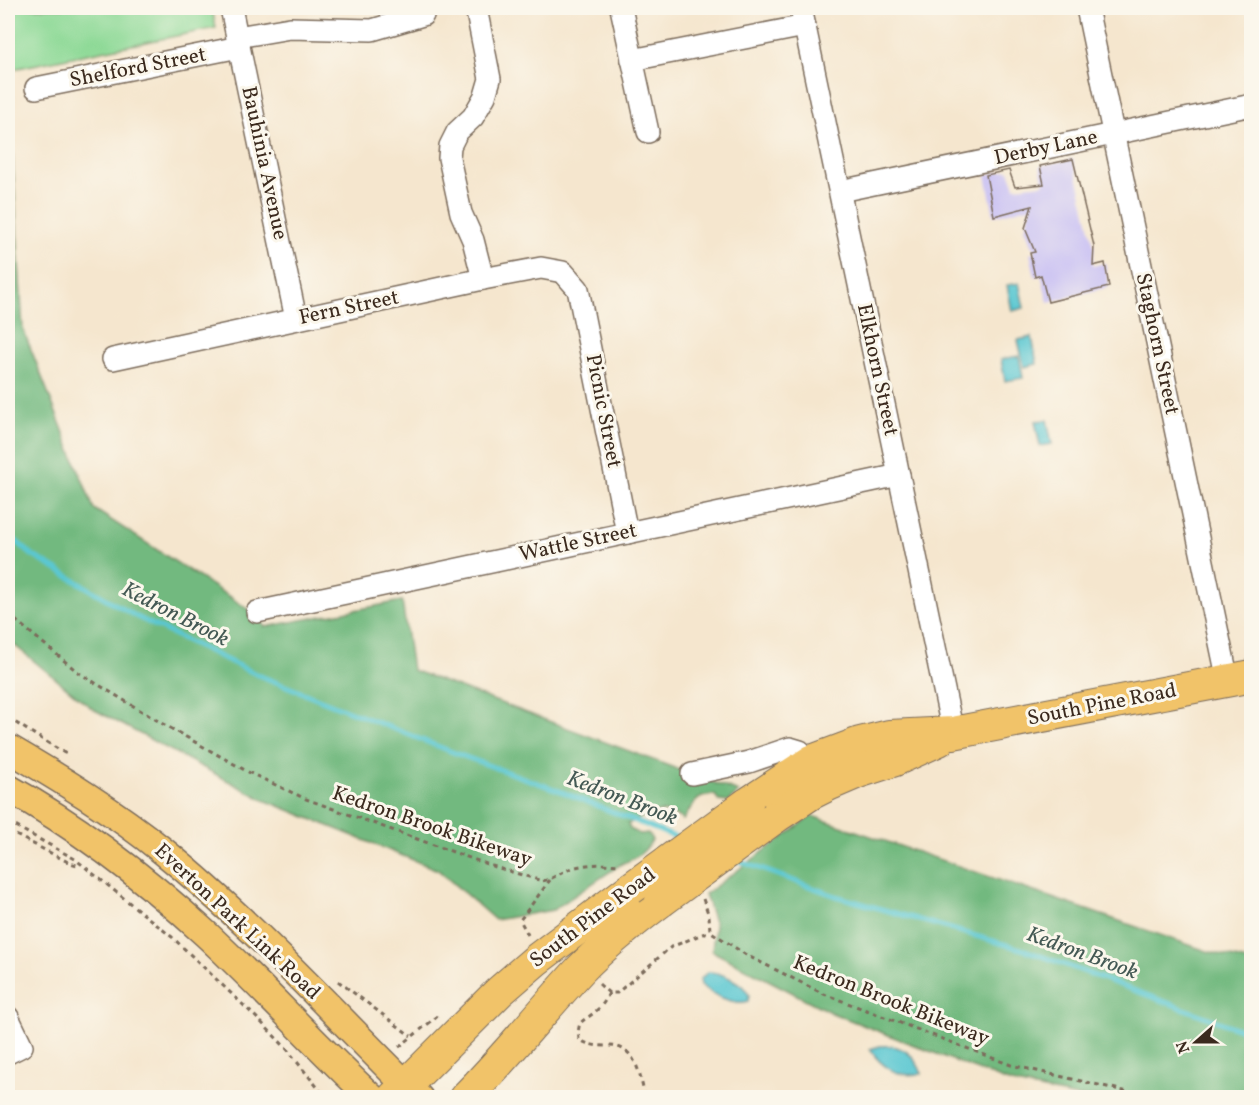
<svg xmlns="http://www.w3.org/2000/svg" width="1259" height="1105" font-family="Vollkorn,serif">
	<style>
		.green { fill: #8dd996; stroke: #64825a; stroke-width: 1.5 }
		.forest { fill: #72b97f; stroke: #56724e; stroke-width: 1.5 }
		.water { fill: #5ac7d1; stroke: #4a7878; stroke-width: 1.5 }
		.lines { fill: none; stroke-linecap: round; stroke-linejoin: round }
		.stream { stroke: #5ac7d1; stroke-width: 5 }
		.building { fill: #c1b8f4 }
		.minor-casing { stroke: #7c6c5c; stroke-width: 24 }
		.major-casing { stroke: #7c6c5c; stroke-width: 30 }
		.highway-casing { stroke: #7c6c5c; stroke-width: 34 }
		.path { stroke: #7c6c5c; stroke-width: 3; stroke-dasharray: 4.5 4.5; stroke-linecap: butt }
		.minor { stroke: #fff; stroke-width: 21 }
		.major { stroke: #f1c369; stroke-width: 27 }
		.highway { stroke: #f1c369; stroke-width: 32 }
		.highway-bridge-casing { stroke: #7c6c5c; stroke-width: 34; stroke-linecap: butt }
		.highway-bridge { stroke: #f1c369; stroke-width: 32 }
		.labels { text-anchor: middle; dominant-baseline: central; stroke-width: 6; stroke-linejoin: round; paint-order: stroke }
		.street-label { font-size: 21px; fill: #3b2a1e; stroke: #fbf7ec }
		.water-label { font-size: 22px; font-style: italic; fill: #445954; stroke: #fbf7ec }
	</style>
	<rect width="100%" height="100%" fill="#fbf7ec"/>
	<filter id="ink" filterUnits="userSpaceOnUse"><feTurbulence type="fractalNoise" baseFrequency=".0167" numOctaves="2"/><feDisplacementMap in="SourceGraphic" scale="12" xChannelSelector="R" yChannelSelector="G"/><feConvolveMatrix kernelMatrix="1 2 1 2 8 2 1 2 1" color-interpolation-filters="sRGB"/></filter>
	<filter id="wash" filterUnits="userSpaceOnUse"><feTurbulence type="fractalNoise" baseFrequency=".008" numOctaves="4" result="noise"/><feDisplacementMap in="SourceGraphic" scale="24" xChannelSelector="R" yChannelSelector="G"/><feGaussianBlur stdDeviation="1.35" result="paint"/><feColorMatrix in="noise" values="0 0 0 0 0 0 0 0 0 0 0 0 0 0 0 0 0 1.4 0 .05"/><feComposite in="paint" operator="in"/></filter>
	<g filter="url(#wash)">
		<rect width="100%" height="100%" fill="#f5e6ce"/>
		<path class="green" d="M8 8H212L216 28 8 70Z"/>
		<g class="forest">
			<path d="M8 83 23 329 94 509 259 616 265 627 402 601 412 670 739 792 728 802 719 801 715 795C695 795 693 805 683 820 662 805 648 814 628 824L630 829 640 834 648 833 652 840C645 853 635 859 623 863L553 910 495 920 438 870 264 800 93 709 8 640Z"/>
			<path d="M812 816 1207 951 1251 962V1097H1077L1011 1083 832 1013 712 951 715 925 705 894Z"/>
		</g>
		<g class="water">
			<path d="M1019 283 1024 308 1012 311 1007 285Z"/>
			<path d="M1032 337 1037 364 1024 367 1018 340Z"/>
			<path d="M1019 356 1023 378 1005 381 1001 359Z"/>
			<path d="M1047 420 1052 444 1040 446 1035 421Z"/>
			<path d="M708 972C721 972 744 983 749 995L748 1001C735 1006 710 994 701 985L700 979Z"/>
			<path d="M880 1046C903 1044 913 1054 922 1073 900 1079 882 1068 870 1049Z"/>
		</g>
		<g class="lines">
			<g class="stream">
				<path d="M8 534 32 555 137 617 258 675 460 755 560 791 680 839"/>
				<path d="M736 860 836 896 1028 951 1252 1034"/>
			</g>
		</g>
		<g id="blocks">
			<path class="building" d="M1073 159 1094 246 1093 266 1105 263 1109 287 1048 302 1041 275 1035 277 1030 253 1035 252 1025 228 1032 206 994 216 986 175 1009 170 1015 187 1044 184 1040 166Z"/>
		</g>
	</g>
	<g filter="url(#ink)">
		<use href="#blocks" fill-opacity="0" stroke="#7c6c5c" stroke-width="1.5"/>
		<g class="lines">
			<g class="minor-casing">
				<g id="minor">
					<path d="M231 8 296 319"/>
					<path d="M476 8 490 79 485 96 473 117 457 132 450 146 449 158 461 213 473 240 483 279"/>
					<path d="M621 8 648 132"/>
					<path d="M801 8 953 733"/>
					<path d="M1087 8 1228 681"/>
					<path d="M237 37 290 28 372 30 423 15"/>
					<path d="M632 60 805 26"/>
					<path d="M36 88 239 47"/>
					<path d="M840 191 1252 105"/>
					<path d="M113 359 483 279 541 268 563 272 578 289 627 533"/>
					<path d="M257 612 899 475"/>
					<path d="M692 774 749 762 790 748 800 751 818 770"/>
					<path d="M8 1017 22 1046 8 1053"/>
				</g>
			</g>
			<g class="major-casing">
				<g id="major">
					<path d="M8 748C61 779 115 812 163 851 253 924 336 1016 419 1098"/>
					<path d="M8 788C79 827 146 879 206 934 263 987 315 1045 372 1098"/>
				</g>
			</g>
			<g class="highway-casing">
				<g id="highway">
					<path d="M747 804 812 761 860 743 889 736 953 733 1252 676"/>
					<path d="M774 818 812 793 830 784 858 772 895 760 939 740"/>
					<path d="M393 1098 499 992 536 960 630 889"/>
					<path d="M465 1098C506 1057 541 1012 580 970 605 944 633 922 661 901"/>
				</g>
			</g>
			<g class="path">
				<path d="M444 10H458"/>
				<path d="M8 614 79 673 163 724 250 773 306 799 492 866 542 881C553 879 560 873 570 869 586 863 603 864 620 865"/>
				<path d="M8 718 66 754"/>
				<path d="M8 822 75 859 172 937 260 1021 286 1048 326 1098"/>
				<path d="M8 831 70 863 80 866"/>
				<path d="M703 899 709 916 710 931 746 955 824 994 1011 1065 1155 1098"/>
				<path d="M528 935 520 920 550 880"/>
				<path d="M338 981 411 1036"/>
				<path d="M599 984 609 993H617L671 947 710 931"/>
				<path d="M609 993C606 999 603 1005 598 1009 586 1022 576 1017 579 1039 589 1046 598 1046 610 1046 637 1046 640 1077 645 1097"/>
				<path d="M399 1047 438 1016"/>
			</g>
			<use href="#minor" class="minor"/>
			<use href="#major" class="major"/>
			<use href="#highway" class="highway"/>
			<g class="highway-bridge-casing">
				<g id="highway-bridge">
					<path d="M630 889 747 804"/>
					<path d="M661 901 774 818"/>
				</g>
			</g>
			<use href="#highway-bridge" class="highway-bridge"/>
		</g>
	</g>
	<g class="labels">
		<g class="street-label">
			<text transform="translate(138 68) rotate(-11)">Shelford Street</text>
			<text transform="translate(1046 148) rotate(-12)">Derby Lane</text>
			<text transform="translate(264 163) rotate(78)">Bauhinia Avenue</text>
			<text transform="translate(349 308) rotate(-12)">Fern Street</text>
			<text transform="translate(1157 344) rotate(78)">Staghorn Street</text>
			<text transform="translate(877 370) rotate(78)">Elkhorn Street</text>
			<text transform="translate(603 411) rotate(79)">Picnic Street</text>
			<text transform="translate(578 543) rotate(-12)">Wattle Street</text>
			<text transform="translate(1102 705) rotate(-11)">South Pine Road</text>
			<text transform="translate(432 827) rotate(19)">Kedron Brook Bikeway</text>
			<text transform="translate(593 918) rotate(-37)">South Pine Road</text>
			<text transform="translate(237 922) rotate(43)">Everton Park Link Road</text>
			<text transform="translate(891 1001) rotate(22)">Kedron Brook Bikeway</text>
		</g>
		<g class="water-label">
			<text transform="translate(175 615) rotate(27)">Kedron Brook</text>
			<text transform="translate(622 799) rotate(21)">Kedron Brook</text>
			<text transform="translate(1082 954) rotate(20)">Kedron Brook</text>
		</g>
	</g>
	<rect width="1259" height="1105" fill="none" stroke="#fbf7ec" stroke-width="30"/>
	<g transform="translate(1196 1042) rotate(249)" stroke="#fbf7ec" stroke-width="4.5" paint-order="stroke">
	<path d="M0-4.5L10 22L0 15L-10 22Z" fill="#3b2a1e"/>
	<text y="-9" font-size="16" font-weight="bold" text-anchor="middle" fill="#3b2a1e">N</text>
	</g>
</svg>
